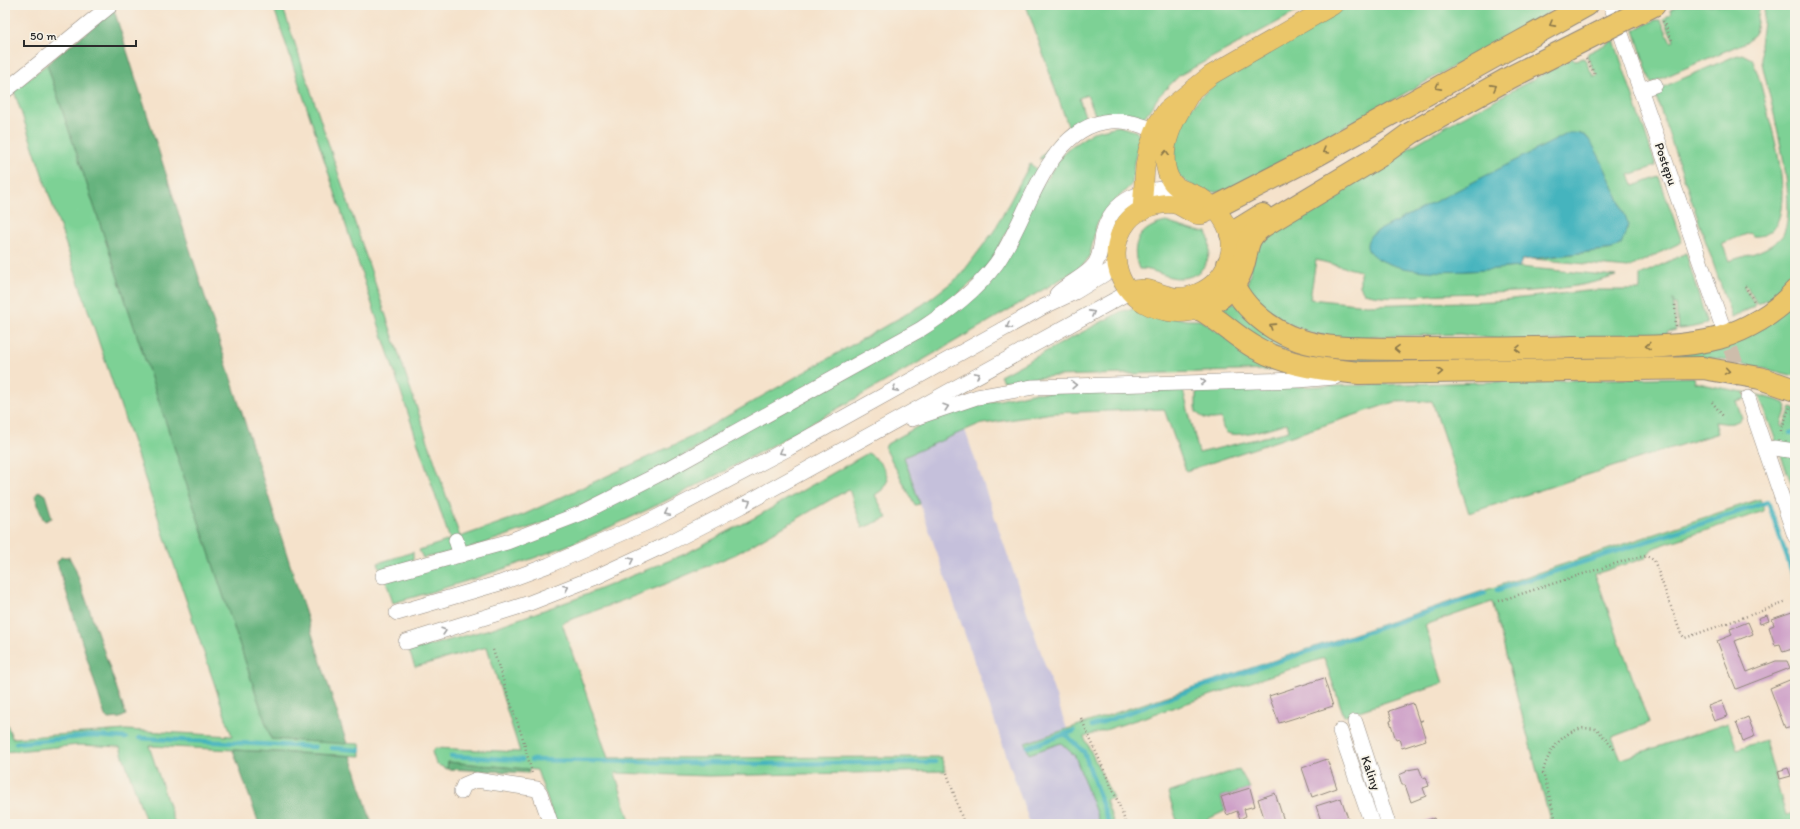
<svg xmlns="http://www.w3.org/2000/svg" width="1800" height="829" font-family="Itim,sans-serif">
	<style>
		.industrial { fill: #c5c0db }
		.green { fill: #7dd195; stroke: #547e60 }
		.forest { fill: #66b37e; stroke: #486f54 }
		.water { fill: #45b4be; stroke: #387074 }
		.lines { fill: none; stroke-linecap: round; stroke-linejoin: round }
		.stream { stroke: #45b4be; stroke-width: 4.5 }
		.building { fill: #cea0c8 }
		.minor-tunnel { stroke: #cdbdab; stroke-width: 15; stroke-dasharray: 15 8; stroke-linecap: butt }
		.minor-casing { stroke: #90867b; stroke-width: 16 }
		.major-casing { stroke: #90867b; stroke-width: 20 }
		.highway-casing { stroke: #90867b; stroke-width: 24 }
		.path { stroke: #90867b; stroke-width: 2.5; stroke-dasharray: 1 3; stroke-linecap: butt }
		.minor { stroke: #fff; stroke-width: 15 }
		.major { stroke: #ebc669; stroke-width: 19 }
		.highway { stroke: #ebc669; stroke-width: 22 }
		.highway-bridge-casing { stroke: #90867b; stroke-width: 24; stroke-linecap: butt }
		.highway-bridge { stroke: #ebc669; stroke-width: 22 }
		.oneway { stroke: #8b784a }
		.oneway2 { stroke: #a0a0a0 }
		.labels { text-anchor: middle; dominant-baseline: central; stroke-width: 3.5; stroke-linejoin: round; paint-order: stroke }
		.street-label { font-size: 13px; fill: #2b2b2b; stroke: #f7f3e8 }
	</style>
	<rect width="100%" height="100%" fill="#f7f3e8"/>
	<filter id="ink" filterUnits="userSpaceOnUse"><feTurbulence type="fractalNoise" baseFrequency=".025" numOctaves="2"/><feDisplacementMap in="SourceGraphic" scale="8" xChannelSelector="R" yChannelSelector="G"/><feConvolveMatrix kernelMatrix="1 2 1 2 8 2 1 2 1" color-interpolation-filters="sRGB"/></filter>
	<filter id="wash" filterUnits="userSpaceOnUse"><feTurbulence type="fractalNoise" baseFrequency=".012" numOctaves="4" result="noise"/><feDisplacementMap in="SourceGraphic" scale="16" xChannelSelector="R" yChannelSelector="G"/><feGaussianBlur stdDeviation="0.9" result="paint"/><feColorMatrix in="noise" values="0 0 0 0 0 0 0 0 0 0 0 0 0 0 0 0 0 1.4 0 .05"/><feComposite in="paint" operator="in"/></filter>
	<g filter="url(#wash)">
		<rect width="100%" height="100%" fill="#f5e2cb"/>
		<path class="industrial" d="M965 430 1067 729 1026 743 1029 753 1061 743 1075 756 1100 824H1030L904 457Z"/>
		<g class="green">
			<path d="M273 5H282L460 537 525 514 689 438 922 305 960 276 994 231 1030 164 1037 169 1039 175 985 271 934 315 650 474 549 521 467 549 423 558 419 550 450 540Z"/>
			<path d="M1026 5H1309L1180 75 1159 96 1143 119H1097L1087 95 1079 98 1085 116 1084 122 1045 159H1039L1068 126Z"/>
			<path d="M1350 5H1556L1539 21 1476 54 1301 151 1225 191C1211 194 1197 190 1185 181 1174 173 1174 164 1175 151 1175 132 1185 114 1198 100 1214 81 1240 69 1260 57 1290 39 1320 22 1350 5Z"/>
			<path d="M1680 5H1760L1755 34 1746 42 1651 83 1634 30 1655 20H1661L1671 42 1674 41 1664 19 1671 13 1670 10Z"/>
			<path d="M1765 5H1789L1795 24V280L1770 303 1767 299 1757 304 1746 285 1744 287 1755 304 1753 307 1732 318 1654 91 1735 56 1742 54 1752 59C1760 77 1764 98 1769 118 1778 148 1800 240 1753 236L1750 233 1722 243 1729 261C1747 255 1770 251 1783 235 1800 200 1769 99 1761 58L1760 45Z"/>
			<path d="M1614 40 1656 166 1629 175 1634 186 1659 177 1682 242 1628 268 1533 259 1613 249 1590 141 1586 136 1578 133 1417 270 1466 271 1519 267 1616 276C1562 294 1502 292 1446 294 1419 295 1390 300 1364 293L1360 286V271L1316 260 1310 299 1367 305 1493 301 1596 290H1640V275L1686 253 1707 324C1697 326 1687 329 1678 329L1676 304H1674L1673 299 1676 330 1667 332 1668 338 1506 341 1460 334 1343 338 1313 334 1293 326 1272 314 1260 304 1247 286 1257 242 1289 219 1444 127 1573 58 1575 60 1584 58 1594 77 1597 76 1587 57 1588 53Z"/>
			<path d="M47 64 271 739 360 744 361 756 149 746 175 824H147L120 747 79 745 5 752V718L12 738 126 730 232 736 14 91Z"/>
			<path d="M1118 126 1136 131 1140 137 1134 163 1132 184 1102 214 1096 226 1090 255 1085 263 1078 269C982 326 886 382 789 436 715 477 640 516 561 548 506 569 450 587 393 603L386 581 534 537 955 312 1066 150 1093 132Z"/>
			<path d="M1166 222 1195 231 1207 232C1214 252 1207 277 1181 278 1166 279 1154 268 1139 269 1129 244 1140 227 1166 222Z"/>
			<path d="M1233 302 1267 335 1677 350 1795 304V376L1722 359 1701 357 1366 365 1277 351 1219 312Z"/>
			<path d="M1133 309 1187 320H1200L1275 367 1274 370 1055 376 1003 381 1000 376 1122 311Z"/>
			<path d="M1694 377 1695 382C1724 390 1757 392 1785 403L1787 408 1781 426 1783 428 1791 408 1795 409V447L1777 444 1759 395 1736 401 1742 418C1733 426 1726 423 1715 422L1718 433 1469 513 1432 401 1394 402 1186 471 1164 409 1052 413 977 425 904 457 920 504 915 505 885 448 887 444 922 424 956 412 986 403 1031 393 1183 390 1199 453 1289 431 1287 423C1275 426 1235 440 1226 432 1222 429 1222 422 1221 418 1210 420 1204 420 1196 412V393L1202 389Z"/>
			<path d="M868 453C878 459 886 468 888 480L882 490 875 495 887 518 862 528 849 489 736 554 656 588 562 623 608 758 941 757 946 771 709 776 615 773 631 824H556L537 770 448 762 447 769 436 764 432 752 435 748 520 752 487 647 415 667 409 651 490 629 578 598 685 554 756 517Z"/>
			<path d="M1780 453 1795 455V493Z"/>
			<path d="M1760 499 1764 511 1656 547 1652 549 1645 558 1595 574 1649 723 1612 737 1621 759 1728 723 1737 749 1765 740 1786 815 1795 813V824H1551L1492 602 1425 625 1443 683 1344 716 1324 658 1084 737 1113 798 1106 800 1114 824H1100L1075 756 1061 743 1029 754 1025 743Z"/>
			<path d="M413 552V560L381 572 378 563Z"/>
			<path d="M1239 769 1250 788 1221 797 1225 811 1206 820 1207 823 1204 824H1178L1168 793Z"/>
		</g>
		<g class="forest">
			<path d="M114 10 347 744 271 739 47 64Z"/>
			<path d="M39 491 45 495 52 518 45 521 43 519 35 496Z"/>
			<path d="M61 557H69L75 568 126 715 120 718 108 719 105 716 57 562Z"/>
			<path d="M233 750 351 756 372 824H259Z"/>
			<path d="M448 762 528 769 529 773 447 769Z"/>
		</g>
		<path class="water" d="M1569 133C1575 133 1580 133 1585 136 1597 143 1622 209 1629 225L1621 244 1613 249 1522 260 1519 267C1480 270 1407 280 1374 256 1365 250 1365 243 1372 234Z"/>
		<g class="lines">
			<g class="stream">
				<path d="M1791 433 1795 432"/>
				<path d="M1497 590 1768 502 1795 581"/>
				<path d="M1092 726 1194 689 1485 593"/>
				<path d="M1065 734 1084 752 1109 824"/>
				<path d="M139 738 315 747"/>
				<path d="M16 743 91 736 126 738"/>
				<path d="M1028 747 1074 731"/>
				<path d="M332 748 360 750"/>
				<path d="M451 756 522 760"/>
				<path d="M531 760 758 764 935 762"/>
			</g>
		</g>
		<g id="blocks">
			<g class="building">
				<path d="M1792 612 1795 620V648L1783 652 1780 644 1775 645 1769 627 1774 625 1772 619Z"/>
				<path d="M1767 615 1769 621 1760 624 1758 618Z"/>
				<path d="M1748 622 1753 634 1735 641 1747 672 1776 661H1787L1790 668 1736 689 1717 641 1732 635 1730 629Z"/>
				<path d="M1324 678 1333 706 1279 723 1269 696Z"/>
				<path d="M1792 679 1795 687V725L1785 728 1770 688Z"/>
				<path d="M1722 701 1728 716 1714 721 1708 706Z"/>
				<path d="M1413 703 1419 721 1423 720 1420 722 1426 740 1402 748 1399 739 1396 740 1390 721 1392 720 1389 711Z"/>
				<path d="M1748 717 1755 736 1743 741 1736 722Z"/>
				<path d="M1327 759 1337 788 1312 797 1302 768Z"/>
				<path d="M1419 768 1423 778 1426 777 1429 786 1423 788 1426 796 1411 802 1405 785H1402L1399 775 1406 772 1407 770Z"/>
				<path d="M1788 768 1791 776 1780 779 1778 771Z"/>
				<path d="M1250 788 1255 806 1244 809 1246 816 1240 819 1237 811 1227 815 1221 797Z"/>
				<path d="M1275 793 1285 824H1266L1258 799Z"/>
				<path d="M1341 798 1350 824H1322L1316 806Z"/>
				<path d="M1434 818 1436 824H1416Z"/>
			</g>
		</g>
	</g>
	<g filter="url(#ink)">
		<use href="#blocks" fill-opacity="0" stroke="#90867b" stroke-width="1"/>
		<g class="lines">
			<path class="minor-tunnel" d="M1723 327 1748 398"/>
			<g class="minor-casing">
				<g id="minor">
					<path d="M1611 5 1721 322"/>
					<path d="M1640 90 1655 85"/>
					<path d="M5 91 111 5"/>
					<path d="M1057 294C1068 283 1087 276 1095 264 1101 255 1101 243 1103 234 1111 198 1145 188 1177 188"/>
					<path d="M1748 398 1795 536"/>
					<path d="M912 419 977 397 1033 387 1299 380 1335 377"/>
					<path d="M1766 451 1774 448 1795 451"/>
					<path d="M456 540 461 555"/>
					<path d="M383 576 507 542 582 513 667 470 921 329C949 311 976 291 996 264 1029 219 1045 126 1111 121 1127 120 1141 125 1155 130"/>
					<path d="M397 613 500 583 549 565 648 522 789 448 1043 307 1075 292 1116 267"/>
					<path d="M406 642 527 604 596 577 665 545 741 506 1131 291"/>
					<path d="M1355 722 1388 824"/>
					<path d="M1340 731 1372 824"/>
					<path d="M461 792 464 785 476 780 537 789 540 793 551 824"/>
				</g>
			</g>
			<g class="major-casing">
				<g id="major">
					<path d="M1142 211 1145 167 1148 150 1158 123 1167 110 1211 75 1333 5"/>
					<path d="M1131 291C1155 282 1167 307 1198 293 1213 287 1225 274 1229 258 1237 234 1221 210 1200 197 1188 190 1175 191 1169 177 1156 148 1178 113 1193 89"/>
					<path d="M1200 309C1182 315 1161 313 1144 303 1115 287 1107 247 1128 221 1138 209 1162 200 1178 205 1185 208 1192 215 1200 215 1205 215 1210 211 1214 208"/>
				</g>
			</g>
			<g class="highway-casing">
				<g id="highway">
					<path d="M1630 17 1654 5"/>
					<path d="M1214 208 1319 154 1587 5"/>
					<path d="M1231 234 1262 215"/>
					<path d="M1228 264C1231 299 1266 329 1299 340 1332 351 1369 348 1404 349 1460 349 1516 349 1573 347 1618 346 1675 350 1719 338 1746 330 1776 313 1795 291"/>
					<path d="M1200 309C1220 320 1236 337 1256 348 1288 366 1322 369 1359 373L1703 368 1760 378 1795 390"/>
					<path d="M1200 309C1219 301 1235 288 1242 269 1249 249 1244 239 1263 226L1378 157 1411 133 1511 77 1606 29"/>
				</g>
			</g>
			<g class="path">
				<path d="M1663 21 1672 40"/>
				<path d="M1586 59 1596 76"/>
				<path d="M1745 286 1755 303"/>
				<path d="M1675 305 1676 328"/>
				<path d="M1712 402 1723 416"/>
				<path d="M1781 435V430L1790 407"/>
				<path d="M1499 601 1633 558 1647 556 1654 560 1681 634 1685 638 1787 602"/>
				<path d="M493 650 523 739 532 773"/>
				<path d="M1081 718 1118 802 1126 824"/>
				<path d="M947 773 964 824"/>
				<path d="M1557 824 1543 773C1546 755 1560 734 1579 729 1584 727 1592 729 1597 729L1614 749"/>
			</g>
			<use href="#minor" class="minor"/>
			<use href="#major" class="major"/>
			<use href="#highway" class="highway"/>
			<g class="highway-bridge-casing">
				<path id="highway-bridge" d="M1606 29 1630 17"/>
			</g>
			<use href="#highway-bridge" class="highway-bridge"/>
		</g>
		<defs><path id="oneway-chevron" d="M-2-3.5L2.5 0L-2 3.5" fill="none" stroke-width="1.6" stroke-linecap="round" stroke-linejoin="round"/></defs>
		<g class="oneway">
			<use href="#oneway-chevron" transform="translate(1552 24) rotate(151)"/>
			<use href="#oneway-chevron" transform="translate(1438 87) rotate(151)"/>
			<use href="#oneway-chevron" transform="translate(1494 87) rotate(-29)"/>
			<use href="#oneway-chevron" transform="translate(1325 151) rotate(150)"/>
			<use href="#oneway-chevron" transform="translate(1166 153) rotate(-87)"/>
			<use href="#oneway-chevron" transform="translate(1272 326) rotate(-147)"/>
			<use href="#oneway-chevron" transform="translate(1648 346) rotate(177)"/>
			<use href="#oneway-chevron" transform="translate(1397 349) rotate(-179)"/>
			<use href="#oneway-chevron" transform="translate(1518 349) rotate(179)"/>
			<use href="#oneway-chevron" transform="translate(1727 371) rotate(9)"/>
			<use href="#oneway-chevron" transform="translate(1440 372) rotate(-1)"/>
		</g>
		<g class="oneway2">
			<use href="#oneway-chevron" transform="translate(1092 313) rotate(-28)"/>
			<use href="#oneway-chevron" transform="translate(1009 326) rotate(151)"/>
			<use href="#oneway-chevron" transform="translate(977 375) rotate(-29)"/>
			<use href="#oneway-chevron" transform="translate(1203 382) rotate(-1)"/>
			<use href="#oneway-chevron" transform="translate(1074 385) rotate(-2)"/>
			<use href="#oneway-chevron" transform="translate(895 389) rotate(151)"/>
			<use href="#oneway-chevron" transform="translate(946 407) rotate(-18)"/>
			<use href="#oneway-chevron" transform="translate(782 452) rotate(151)"/>
			<use href="#oneway-chevron" transform="translate(748 502) rotate(-29)"/>
			<use href="#oneway-chevron" transform="translate(667 513) rotate(153)"/>
			<use href="#oneway-chevron" transform="translate(631 560) rotate(-25)"/>
			<use href="#oneway-chevron" transform="translate(566 588) rotate(-22)"/>
			<use href="#oneway-chevron" transform="translate(444 631) rotate(-17)"/>
		</g>
	</g>
	<g class="labels">
		<g class="street-label">
			<text transform="translate(1666 164) rotate(71)">Postępu</text>
			<text transform="translate(1371 773) rotate(71)">Kaliny</text>
		</g>
	</g>
	<rect width="1800" height="829" fill="none" stroke="#f7f3e8" stroke-width="20"/>
	<path d="M24 40v6h112v-6" fill="none" stroke="#2b2b2b" stroke-width="2"/>
	<text x="30" y="40" font-size="12" fill="#2b2b2b" stroke="#f7f3e8" stroke-width="3" paint-order="stroke">50 m</text>
</svg>
